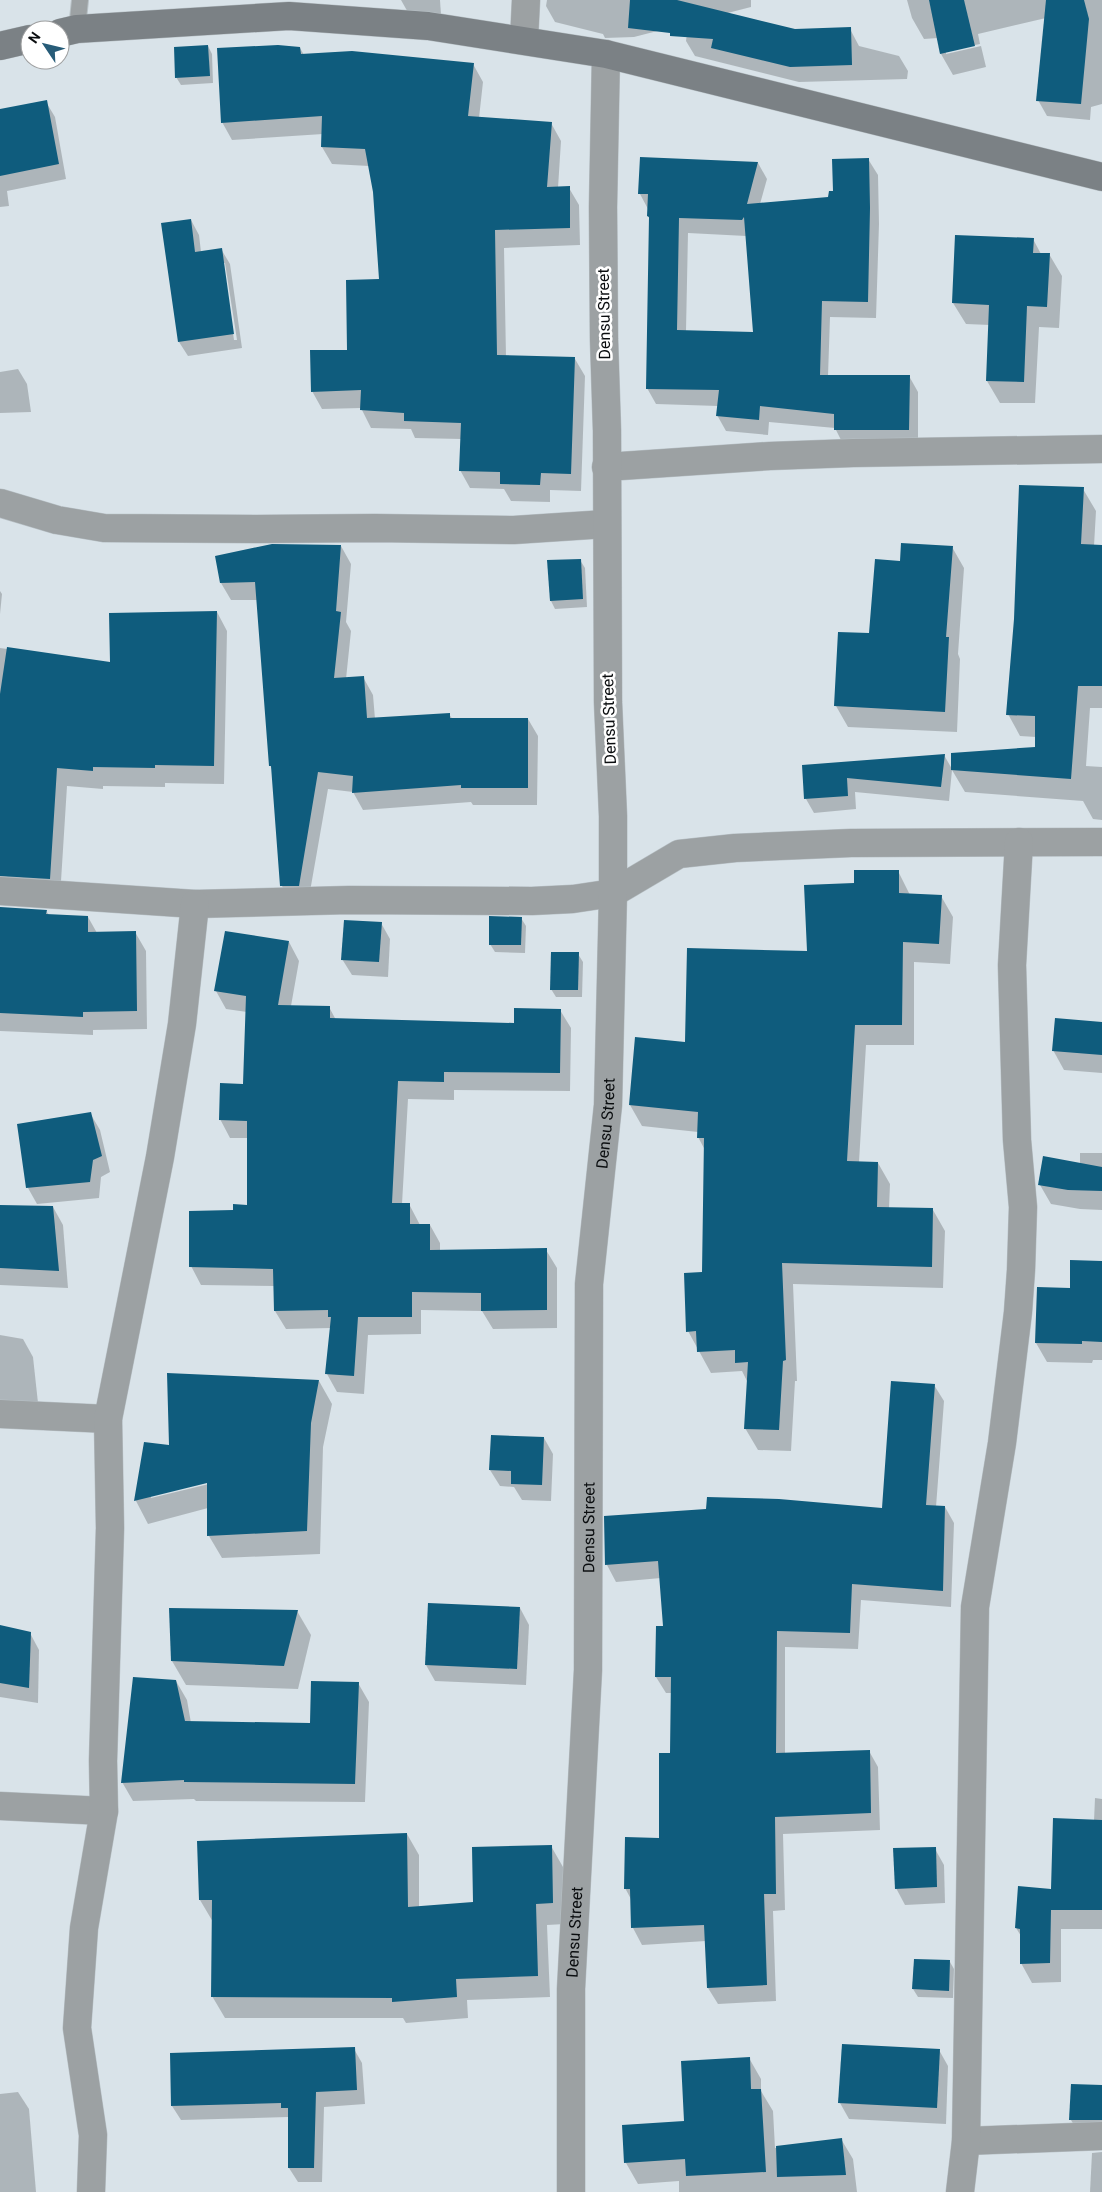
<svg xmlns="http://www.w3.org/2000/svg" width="1102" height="2192" font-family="Roboto,sans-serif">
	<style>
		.shadow { fill: #0003; fill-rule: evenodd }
		.building { fill: #0f5c7d; fill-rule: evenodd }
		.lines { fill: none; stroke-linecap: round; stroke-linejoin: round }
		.lane-casing { stroke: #b8c1c6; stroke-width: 18 }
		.street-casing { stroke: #b8c1c6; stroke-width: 29 }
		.secondary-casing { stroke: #b8c1c6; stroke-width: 29 }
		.lane { stroke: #9ca1a3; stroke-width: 16 }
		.street { stroke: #9ca1a3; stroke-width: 28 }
		.secondary { stroke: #7b8185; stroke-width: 28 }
		.labels { text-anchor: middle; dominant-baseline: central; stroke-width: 5; stroke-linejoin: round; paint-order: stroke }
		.street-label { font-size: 16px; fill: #0a0d0f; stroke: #fff }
	</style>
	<rect width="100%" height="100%" fill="#d9e3e9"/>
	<g class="shadow">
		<path d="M401 0H440L441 15 410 16Z"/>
		<path d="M547 0H751V7L634 37 605 38 603 34 555 22 546 6Z"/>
		<path d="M907 0H1102V104L1091 107 1090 120 1047 116 1038 100 1046 18 978 34 980 44 946 51V54L981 46 986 67 953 75 941 54 938 38 924 39 912 18Z"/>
		<path d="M850 29 859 46 899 56 908 71 907 79 799 82 695 56 686 41 687 33Z"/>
		<path d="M208 46 212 54 213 83 181 85 176 77Z"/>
		<path d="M300 48 304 55 473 64 483 82 479 118 551 123 561 141 558 188H569L579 205 580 245 504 248 506 357 575 359 585 376 581 491 550 490V502L511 501 504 489 470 488 460 470 461 439 415 438 411 429 371 428 361 408 322 409 312 391 348 351 380 280 374 192 369 166 332 164 322 147 323 134 232 140 222 122Z"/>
		<path d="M46 102 55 117 66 179 7 191 9 206 0 207V111Z"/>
		<path d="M868 159 878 175 879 224 876 318 830 317 828 376H909L918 392V446H844L835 428 769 422 768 435 726 431 717 415 718 406 656 404 647 388 650 220 648 216V209L640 194 758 163 767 179 760 204 830 198ZM688 233 746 236 755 333 686 331Z"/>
		<path d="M191 220 199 235 201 252 221 249 230 264 242 348 188 356 179 342ZM223 263H225L237 340H234Z"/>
		<path d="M1033 239 1041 254H1049L1062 276 1059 328 1039 327 1035 403H1000L987 381 990 325 966 324 953 303Z"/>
		<path d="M18 369 27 384 31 412 0 413V372Z"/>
		<path d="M1083 489 1096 511 1094 546H1102V708H1090L1086 766 1102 767V820L1093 819 1083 801 965 792 952 770 949 801 855 792 856 809 814 813 806 799 804 766 944 755 952 769 1036 748V737L1020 736 1008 714Z"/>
		<path d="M341 546 351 564 346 622 351 631 346 679 363 677 373 695 375 719 449 714 453 720 528 719 538 736 537 805H473L471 802 363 810 353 792 328 789 308 903H292L282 886 273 771 270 765 258 600H231L221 583Z"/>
		<path d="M952 547 964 568 958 654 960 659 957 732 848 727 836 706 871 635 901 563Z"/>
		<path d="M580 560 585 568 587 607 555 609 551 601 548 561Z"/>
		<path d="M0 591 2 594 0 614Z"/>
		<path d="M217 612 227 631 224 784 165 783V787L103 786V789L67 786 60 897 0 899V648L111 663Z"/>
		<path d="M898 871 910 895 941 896 953 917 950 964 914 962V1045H866L859 1162 878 1163 890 1184 889 1208 933 1210 945 1231 943 1288 793 1284 797 1381H795L791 1451 758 1450 745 1428 748 1383 742 1371 711 1373 688 1331 704 1273 705 1150 698 1137V1132L642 1126 630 1105 686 1043 809 952 856 884Z"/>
		<path d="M0 908 46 911 49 915 88 917 97 933 135 932 146 951 147 1029 93 1030V1035L0 1031Z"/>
		<path d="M521 918 526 926 525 953 495 952 490 944Z"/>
		<path d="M381 923 390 939 388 977 352 975 342 959Z"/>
		<path d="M289 942 299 961 291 1006 329 1007 336 1020 515 1024 560 1010 571 1028 570 1091 454 1090V1100L408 1099 402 1204H409L420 1225H430L440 1243V1251L546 1250 557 1268V1328L493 1329 482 1311 421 1310V1334L368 1335 364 1394 337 1392 327 1374 331 1328 286 1329 275 1311V1286L201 1285 191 1266 234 1211 248 1206V1138H230L220 1119 244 1086 247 1012 226 1009 216 991Z"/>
		<path d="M578 954 583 962 582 997H556L551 989Z"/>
		<path d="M1102 1024V1073L1064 1070 1053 1050Z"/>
		<path d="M90 1113 100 1130 110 1172 101 1177 99 1198 37 1204 28 1188Z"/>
		<path d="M1080 1153H1102V1210L1080 1209 1051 1204 1040 1185 1080 1164Z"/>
		<path d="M0 1206 53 1207 63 1225 68 1288 0 1285Z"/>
		<path d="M1102 1262V1360H1093L1092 1363 1047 1362 1036 1343 1038 1288 1071 1289Z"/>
		<path d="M0 1335 23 1339 33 1357 38 1403 0 1401Z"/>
		<path d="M319 1381 332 1404 323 1447 320 1554 222 1558 209 1536 208 1508 148 1524 136 1501 145 1443 170 1446ZM212 1480 213 1483 151 1498V1496Z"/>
		<path d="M934 1385 944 1401 936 1507H945L954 1523 951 1607 861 1600 858 1649 785 1647V1754L869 1751 878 1767 880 1830 783 1834 785 1910 773 1911 776 2001 718 2004 708 1988 706 1941 642 1945 633 1928 632 1901 625 1888 661 1839 672 1754V1693H666L656 1677 665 1628 661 1578 616 1582 607 1565 605 1517 883 1509Z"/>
		<path d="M492 1436 544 1438 553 1454 551 1501 522 1500 514 1487 500 1486 490 1470Z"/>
		<path d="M520 1608 529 1625 526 1685 435 1681 426 1665Z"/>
		<path d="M297 1611 311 1635 298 1689 186 1685 172 1661Z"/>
		<path d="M0 1626 30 1633 39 1650 38 1703 0 1697Z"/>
		<path d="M176 1681 187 1700 191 1723 311 1724 358 1683 369 1702 365 1802 196 1801 194 1799 133 1801 122 1782Z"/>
		<path d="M1095 1798 1102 1799V1929H1061V1982L1032 1983 1021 1963V1936L1016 1928 1052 1890 1094 1821Z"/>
		<path d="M407 1834 419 1855V1907L475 1903 551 1846 563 1867 565 1924 547 1925 550 1997 467 2000 468 2018 406 2023 403 2018H225L212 1996 213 1922 200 1900 199 1842Z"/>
		<path d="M935 1849 944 1865 945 1903 905 1905 896 1888Z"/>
		<path d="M915 1961 950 1962 954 1969 953 1998 918 1997 913 1989Z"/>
		<path d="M354 2049 362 2063 365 2104 324 2107 322 2182H298L289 2168 288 2117 181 2120 172 2106Z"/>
		<path d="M939 2050 948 2066 946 2124 849 2119 840 2103Z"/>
		<path d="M749 2058 761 2079V2091L773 2111 775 2148 841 2139 853 2159 857 2192H679V2181L638 2184 626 2163 624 2126 685 2122Z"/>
		<path d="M1072 2085 1102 2087V2138L1081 2137 1071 2120Z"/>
		<path d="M18 2092 29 2109 36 2192H0V2094Z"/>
		<path d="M1102 2152V2192H1090L1092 2153Z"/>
	</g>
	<g class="building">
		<path d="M630 0H677L795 29 851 27 852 65 790 67 711 48 713 39 670 36V33L628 28Z"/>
		<path d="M929 0H964L975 46 940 54Z"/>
		<path d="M1046 0H1084L1089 19 1081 104 1036 101Z"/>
		<path d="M208 45 210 76 175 78 174 47Z"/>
		<path d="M278 45 300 47 301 54 352 51 474 63 468 116 552 122 547 187 570 186V228L495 230 497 355 575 357 571 474 541 473 540 485 500 484V472L459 471 461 423 404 421V413L360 410 361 390 311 392 310 350H347L346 280 379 279 373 192 365 149 321 147 322 116 221 123 217 48Z"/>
		<path d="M47 100 59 164 0 176V109Z"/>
		<path d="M640 157 758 162 747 204 828 197 829 191H833L832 159 869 158 870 208 868 302 822 301 820 375H910L909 430H834V414L760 406 759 420 716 416 719 390 646 389 649 217 647 216 648 194H638ZM744 217 753 332 677 330 679 218 742 220Z"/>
		<path d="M191 219 195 252 222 248 234 334 178 342 161 223Z"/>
		<path d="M955 235 1034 238 1033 253H1050L1047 307 1027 306 1024 382 986 381 989 305 952 303Z"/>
		<path d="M1019 485 1084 487 1081 544 1102 545V686H1078L1071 779 951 770V753L1035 747V716L1006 715 1014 619Z"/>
		<path d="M901 543 953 546 946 637H949L945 712 834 706 838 632 869 633 875 559 900 561Z"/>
		<path d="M272 544 341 545 336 611 341 612 334 678 364 676 367 718 450 713V718H528V788H461V785L352 793 353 776 318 772 299 886H280L271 766H269L255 582 220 583 215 556Z"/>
		<path d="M581 559 583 599 550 601 547 560Z"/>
		<path d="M217 611 214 766 155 765V768L93 767V771L57 768 50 879 0 876V694L7 647 110 662 109 613Z"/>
		<path d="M945 754 941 787 847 778 848 796 804 799 802 765Z"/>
		<path d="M854 870H899V893L942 895 939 944 903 942 902 1025H855L847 1161 878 1162 877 1207 933 1208 932 1267 782 1263 786 1360 783 1361 779 1430 744 1429 748 1362 735 1363V1350L697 1352 696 1331 686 1332 684 1273 702 1272 704 1138H697L698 1112 629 1105 635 1037 685 1042 687 948 807 951 804 885 854 883Z"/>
		<path d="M0 907 47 910 46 914 88 916V932L136 931 137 1011 83 1012V1017L0 1013Z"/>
		<path d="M489 916 522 917 521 945H489Z"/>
		<path d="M344 920 382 922 379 962 341 960Z"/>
		<path d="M225 931 289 941 278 1005 330 1006V1018L514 1023V1008L561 1009 560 1073 444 1072V1082L398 1081 392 1203H410V1224H430V1250L547 1248V1310L481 1311V1293L412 1292V1317H358L354 1376 325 1374 331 1317H328V1310L274 1311 273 1269 189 1267V1211L233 1210V1204L247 1205V1121L219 1120 220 1083 243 1084 246 996 214 991Z"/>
		<path d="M551 952H579L578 990H550Z"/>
		<path d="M1055 1018 1102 1022V1055L1052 1051Z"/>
		<path d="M91 1112 102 1156 93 1160 90 1182 26 1188 17 1124Z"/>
		<path d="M1043 1156 1102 1167V1191L1068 1190 1038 1185Z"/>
		<path d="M0 1205 53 1206 59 1271 0 1268Z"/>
		<path d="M1070 1260 1102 1261V1342L1082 1341V1344L1035 1343 1037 1287 1070 1288Z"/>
		<path d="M167 1373 319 1380 311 1423 307 1531 207 1536V1483L134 1501 144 1442 169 1445Z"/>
		<path d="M891 1381 935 1384 926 1505 945 1506 943 1591 852 1584 850 1633 777 1631 776 1753 870 1750 871 1813 775 1817 776 1894H764L767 1985 707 1988 704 1925 631 1928 630 1889H624L625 1837 659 1838V1753H670L671 1677H655L656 1626H663L658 1561 605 1565 604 1516 706 1509 707 1497 779 1499 882 1508Z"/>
		<path d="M491 1435 544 1437 542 1485 511 1484V1471L489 1470Z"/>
		<path d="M428 1603 520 1607 517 1669 425 1665Z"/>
		<path d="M169 1608 298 1610 284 1666 171 1661Z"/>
		<path d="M0 1625 31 1632 29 1688 0 1683Z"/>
		<path d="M133 1677 176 1680 185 1721 310 1723 311 1681 359 1682 355 1784 184 1782V1780L121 1783Z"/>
		<path d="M1053 1818 1102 1820V1910H1051L1050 1963 1020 1964V1929L1015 1928 1018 1886 1051 1889Z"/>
		<path d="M407 1833 408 1907 473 1902 472 1847 552 1845 553 1903 536 1904 538 1976 456 1979 457 1997 392 2002V1998L211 1997 212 1900H199L197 1841Z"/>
		<path d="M936 1847 937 1887 895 1889 893 1848Z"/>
		<path d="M914 1959 950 1960 949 1991 912 1989Z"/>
		<path d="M842 2044 940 2049 937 2108 838 2103Z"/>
		<path d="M355 2047 357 2090 316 2092 314 2168H288V2108H281V2103L171 2106 170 2053Z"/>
		<path d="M750 2057 751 2089H761L766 2172 686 2176 685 2159 624 2163 622 2125 684 2121 681 2061Z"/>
		<path d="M1071 2084 1102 2085V2120H1069Z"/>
		<path d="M842 2138 846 2175 777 2177 776 2146Z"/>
	</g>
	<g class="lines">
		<g class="lane-casing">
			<path id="lane" d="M77 29 80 0"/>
		</g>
		<g class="street-casing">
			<g id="street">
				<path d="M524 40 526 0"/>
				<path d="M606 467 770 456 853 453 1102 449"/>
				<path d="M0 503 57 520 104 528 257 529 375 528 514 530 606 524"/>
				<path d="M0 891 195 904 349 900 532 901 573 899 613 893 679 854 735 848 851 843 1102 842"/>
				<path d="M0 1414 108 1419"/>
				<path d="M0 1806 104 1811"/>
				<path d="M966 2141 1102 2136"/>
				<path d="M91 2192 93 2135 77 2028 84 1928 104 1811 103 1761 110 1528 108 1419 160 1157 182 1024 195 904"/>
				<path id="s1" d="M571 2192V1989L588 1670 589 1284 608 1105 613 893V816L608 702 607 431 604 339 603 207 606 54"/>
				<path d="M960 2192 966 2141 975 1607 1002 1443 1018 1312 1021 1270 1023 1207 1017 1140 1012 965 1019 842"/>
			</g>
		</g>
		<g class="secondary-casing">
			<g id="secondary">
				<path d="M60 33 77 29 289 16 428 26 606 54 1102 177"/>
				<path d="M0 46 30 39"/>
			</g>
		</g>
		<use href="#lane" class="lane"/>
		<use href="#street" class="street"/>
		<use href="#secondary" class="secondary"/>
	</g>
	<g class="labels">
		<g class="street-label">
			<text transform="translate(604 314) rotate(-91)">Densu Street</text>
			<text transform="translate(609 719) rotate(-92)">Densu Street</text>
			<text stroke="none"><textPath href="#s1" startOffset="1070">Densu Street</textPath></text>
			<text stroke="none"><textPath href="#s1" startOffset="665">Densu Street</textPath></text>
			<text stroke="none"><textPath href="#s1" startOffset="260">Densu Street</textPath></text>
		</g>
	</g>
	<g transform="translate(45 45) rotate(305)"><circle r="24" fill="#ffffff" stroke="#9d9e9f"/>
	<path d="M0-4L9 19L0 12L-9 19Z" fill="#275c78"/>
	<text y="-8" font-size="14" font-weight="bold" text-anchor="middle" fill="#0a0d0f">N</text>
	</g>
</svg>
